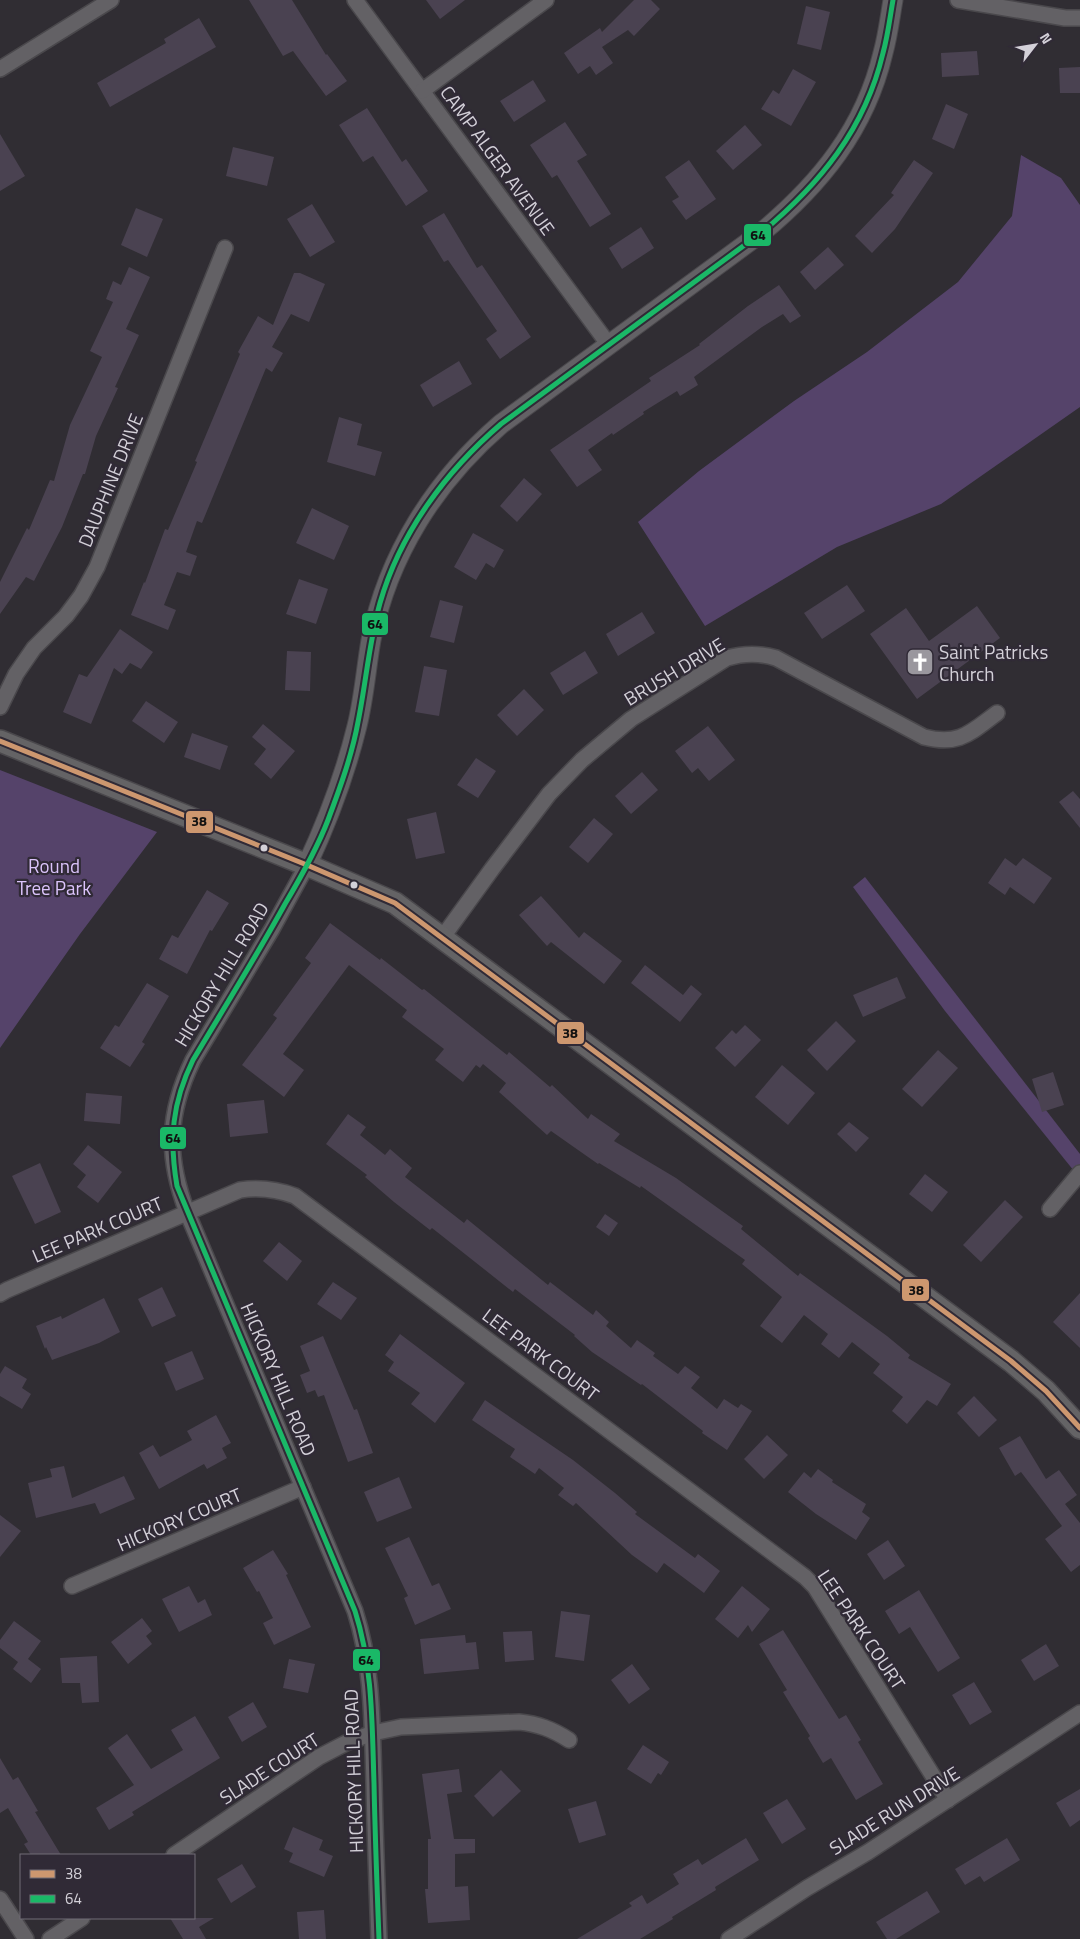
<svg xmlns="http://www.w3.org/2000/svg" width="1080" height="1939" font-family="'Titillium Web',sans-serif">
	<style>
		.green { fill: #55436a }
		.building { fill: #4a4251 }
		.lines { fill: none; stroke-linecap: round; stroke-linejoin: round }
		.minor-casing { stroke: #4a484c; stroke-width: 18 }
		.tertiary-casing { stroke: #4a484c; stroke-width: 21 }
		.secondary-casing { stroke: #4a484c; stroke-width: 24 }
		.minor { stroke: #636165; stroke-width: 15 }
		.tertiary { stroke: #636165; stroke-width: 19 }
		.secondary { stroke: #646365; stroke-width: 21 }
		.bus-1-casing { stroke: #302a36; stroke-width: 9 }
		.bus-2-casing { stroke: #302a36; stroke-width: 9 }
		.bus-1 { stroke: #cd976f; stroke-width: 5 }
		.bus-2 { stroke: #1ab867; stroke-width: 5 }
		.bus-dot { fill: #d3d0d8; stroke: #302a36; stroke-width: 2 }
		.labels { text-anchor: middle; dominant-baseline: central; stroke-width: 4.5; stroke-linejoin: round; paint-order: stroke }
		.street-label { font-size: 19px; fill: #d3d0d8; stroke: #302a36 }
		.poi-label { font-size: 19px; fill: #d3d0d8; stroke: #302a36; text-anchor: start }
		.park-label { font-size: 19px; fill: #dcc4fc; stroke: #302a36 }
		.line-badge { stroke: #302a36; stroke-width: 2 }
		.pale-badge-label { font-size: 14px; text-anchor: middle; font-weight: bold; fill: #111 }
	</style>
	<rect width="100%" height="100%" fill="#302d33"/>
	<g class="green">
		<path d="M1021 155 1061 178 1080 205V407L941 504 837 547 705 626 638 522 699 471 794 401 867 352 958 282 1012 216Z"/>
		<path d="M0 770 157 832 80 934 0 1048Z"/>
		<path d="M865 877 1080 1154V1164L1074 1171 945 1011 853 887Z"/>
	</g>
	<g class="building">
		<path d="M249 0H292L326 55 327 54 347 81 326 96 293 51 283 56Z"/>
		<path d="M426 0H465L440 19Z"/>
		<path d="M634 0H651L660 9 634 36 628 30 602 47 613 63 596 75 590 66 578 74 564 53 600 28 602 32Z"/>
		<path d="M806 6 830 12 821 50 797 44Z"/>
		<path d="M199 18 216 47 110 107 97 83 166 43 164 39Z"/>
		<path d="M977 51 979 75 942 77 941 53Z"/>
		<path d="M1080 67V93H1060L1059 68Z"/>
		<path d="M793 69 816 82 791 126 761 109 773 90 779 94Z"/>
		<path d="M533 80 546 101 514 122 500 101Z"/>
		<path d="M946 104 968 114 954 149 932 139Z"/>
		<path d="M367 108 402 162 406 159 428 191 406 206 373 156 363 162 339 125Z"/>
		<path d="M565 122 587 155 577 161 611 214 590 227 557 175 552 178 530 145Z"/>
		<path d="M745 125 762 145 733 170 716 151Z"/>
		<path d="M0 134 25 176 0 191Z"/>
		<path d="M233 147 274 157 267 186 226 176Z"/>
		<path d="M689 160 716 199 686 220 672 201 679 197 665 177Z"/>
		<path d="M914 160 933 173 895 229 872 253 855 236 894 195 891 193Z"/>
		<path d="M312 204 335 242 310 257 287 219Z"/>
		<path d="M136 208 163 219 147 257 121 245Z"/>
		<path d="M444 213 477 268 482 265 531 337 500 359 486 339 497 331 448 260 444 262 422 226Z"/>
		<path d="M641 227 654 248 622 269 609 248Z"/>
		<path d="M828 247 844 265 815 290 800 272Z"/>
		<path d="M129 267 150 277 126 329 139 335 115 387 118 388 96 436 85 474H83L62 527 34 581 26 577 0 614V582L27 528 29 530 50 480 54 481 70 425 102 357 90 351 113 302 106 299 113 281 121 285Z"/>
		<path d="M294 273H300L325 284 309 322 291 314 272 347 283 353 272 372 266 368 202 523 197 521 186 552 197 556 190 576 177 572 164 605 176 610 168 630 131 615 144 582 145 583 165 529 168 530 197 462 195 461 240 354 238 352 258 316 273 325Z"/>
		<path d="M779 285 801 316 790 323 783 314 762 327 694 377 698 385 680 396 677 391 643 412 644 414 613 435 612 433 588 450 602 470 577 487 550 450 651 381 649 378 700 345 699 344 748 306Z"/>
		<path d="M459 361 472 384 433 407 420 385Z"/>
		<path d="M339 417 362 424 357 445 382 452 375 476 327 462Z"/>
		<path d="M524 478 542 494 517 522 500 506Z"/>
		<path d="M312 508 349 526 334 560 296 543Z"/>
		<path d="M473 533 504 550 494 568 486 563 476 580 454 567Z"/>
		<path d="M299 579 328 589 316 624 286 614Z"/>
		<path d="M847 585 865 611 822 639 804 613Z"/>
		<path d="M440 600 463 606 454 643 430 637Z"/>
		<path d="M977 606 1000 638 917 699 870 634 906 608 929 641Z"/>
		<path d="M642 612 655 633 618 656 606 634Z"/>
		<path d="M120 629 153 652 141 669 130 663 122 674 114 668 91 724 63 712 79 674 87 677Z"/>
		<path d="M287 651 311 652 310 691 285 690Z"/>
		<path d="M585 651 598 673 563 695 550 673Z"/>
		<path d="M424 666 447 670 439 716 415 712Z"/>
		<path d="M524 689 544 710 517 736 497 715Z"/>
		<path d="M146 701 178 722 164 743 132 721Z"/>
		<path d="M263 724 295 751 271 779 254 764 266 749 252 737Z"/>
		<path d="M708 726 735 760 709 781 698 768 692 773 675 751Z"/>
		<path d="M192 733 228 746 220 770 184 757Z"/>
		<path d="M476 758 496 771 478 798 457 785Z"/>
		<path d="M642 772 658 790 631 814 615 796Z"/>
		<path d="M1073 791 1080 799V828L1059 802Z"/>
		<path d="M436 812 445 853 416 859 407 819Z"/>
		<path d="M594 818 613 834 588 863 569 847Z"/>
		<path d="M1005 858 1016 866 1023 858 1052 878 1034 904 1010 887 1005 895 988 883Z"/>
		<path d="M207 890 229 903 212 931 210 930 187 974 159 959 172 935 178 938Z"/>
		<path d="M541 896 579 938 584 932 622 961 604 984 551 942 547 946 519 915Z"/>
		<path d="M330 923 380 960 381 958 422 990 424 989 507 1055 509 1052 550 1087 552 1085 588 1119 591 1114 620 1134 614 1141 676 1178 722 1211 743 1226 741 1229 798 1276 800 1273 887 1336 910 1355 908 1358 951 1384 937 1406 927 1400 907 1424 892 1411 903 1397 873 1373 880 1364 852 1342 839 1358 821 1344 828 1334 804 1315 782 1343 760 1326 782 1297 742 1264 745 1260 641 1186 640 1188 599 1163 598 1164 551 1131 547 1135 499 1092 506 1083 483 1064 480 1068 476 1065 463 1082 435 1060 444 1049 402 1017 407 1010 349 965 283 1054 304 1070 284 1097 242 1065 277 1018 273 1015 311 963 305 958Z"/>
		<path d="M645 965 683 995 691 985 702 994 680 1022 631 983Z"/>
		<path d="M897 977 906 998 863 1017 853 995Z"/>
		<path d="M147 983 169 996 142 1042 145 1044 130 1067 100 1048 115 1025 119 1027Z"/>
		<path d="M836 1021 856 1041 827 1071 807 1050Z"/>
		<path d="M745 1025 761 1040 735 1067 715 1048 732 1030 736 1034Z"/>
		<path d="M938 1050 958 1068 922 1107 902 1089Z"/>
		<path d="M782 1065 815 1093 788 1125 755 1097Z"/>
		<path d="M1053 1072 1064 1105 1042 1112 1032 1079Z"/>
		<path d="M86 1093 122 1096 120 1124 84 1121Z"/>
		<path d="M264 1100 268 1133 230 1137 227 1104Z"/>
		<path d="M348 1114 366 1127 360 1135 385 1155 390 1149 412 1168 405 1177 464 1223 467 1219 548 1285 550 1282 593 1315 596 1310 609 1322 606 1326 631 1348 637 1340 655 1353 653 1356 678 1374 685 1366 700 1377 691 1388 717 1409 724 1399 738 1408 741 1404 752 1411 727 1450 702 1433 703 1431 642 1384 641 1385 592 1352 574 1336 575 1335 515 1289 513 1292 432 1228 430 1230 394 1202 365 1177 367 1175 326 1144Z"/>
		<path d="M849 1122 869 1138 856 1152 837 1134Z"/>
		<path d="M88 1145 122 1172 98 1203 77 1187 86 1175 73 1164Z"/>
		<path d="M40 1163 61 1212 35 1224 12 1176Z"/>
		<path d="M925 1174 948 1192 932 1212 909 1194Z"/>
		<path d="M1005 1200 1023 1217 981 1262 963 1245Z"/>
		<path d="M605 1214 618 1223 609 1236 596 1227Z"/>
		<path d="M279 1242 302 1261 287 1281 263 1261Z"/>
		<path d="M333 1282 357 1298 341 1320 317 1304Z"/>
		<path d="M162 1287 176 1316 152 1327 138 1299Z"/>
		<path d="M1080 1293V1348L1053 1322Z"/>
		<path d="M104 1298 120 1332 99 1343 52 1360 46 1347 45 1349 36 1326 61 1316 62 1319Z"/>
		<path d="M400 1334 465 1383 435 1423 411 1404 420 1393 388 1371 394 1362 385 1355Z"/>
		<path d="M323 1336 354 1410 357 1409 373 1453 348 1462 324 1395 318 1397 315 1390 307 1393 300 1375 310 1371 300 1346Z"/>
		<path d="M192 1351 204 1379 176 1391 164 1363Z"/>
		<path d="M5 1366 27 1379 22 1388 31 1394 22 1409 0 1396V1374Z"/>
		<path d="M974 1396 997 1420 979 1437 957 1413Z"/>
		<path d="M485 1400 573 1460 615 1493 637 1512 635 1514 695 1558 698 1554 720 1571 704 1593 664 1563 657 1573 632 1555 576 1503 573 1506 558 1495 564 1488 539 1468 535 1474 510 1457 515 1449 472 1420Z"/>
		<path d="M216 1415 231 1443 222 1448 227 1458 207 1469 204 1464 159 1489 139 1453 153 1445 160 1457 192 1440 187 1431Z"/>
		<path d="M767 1435 788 1455 764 1479 744 1459Z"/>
		<path d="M1020 1436 1046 1479 1059 1470 1077 1495 1065 1504 1080 1523V1565L1071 1572 1045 1539 1062 1526 1021 1472 1015 1476 999 1448Z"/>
		<path d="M64 1466 72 1498 124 1476 135 1499 100 1514 95 1503 36 1518 28 1483 52 1477 50 1469Z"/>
		<path d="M818 1469 833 1480 832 1482 866 1504 862 1512 870 1518 856 1540 816 1514 788 1492 804 1472 811 1478Z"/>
		<path d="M399 1477 412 1508 377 1522 364 1492Z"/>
		<path d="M0 1515 21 1531 0 1557Z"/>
		<path d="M409 1537 432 1586 439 1583 451 1609 415 1625 404 1598 408 1596 385 1548Z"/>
		<path d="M888 1540 905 1566 884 1580 867 1554Z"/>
		<path d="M273 1550 288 1574 286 1575 311 1627 274 1645 263 1623 273 1618 259 1591 257 1592 243 1568Z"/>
		<path d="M189 1586 198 1603 205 1599 212 1615 179 1632 162 1599Z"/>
		<path d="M742 1586 770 1609 752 1632 748 1625 738 1638 715 1619Z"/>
		<path d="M919 1590 960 1658 938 1672 910 1627 899 1634 885 1611Z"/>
		<path d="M561 1611 590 1615 584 1661 555 1657Z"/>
		<path d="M142 1618 152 1631 146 1636 152 1644 128 1664 111 1642Z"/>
		<path d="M14 1621 41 1641 28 1659 41 1669 31 1683 13 1669 18 1662 0 1648V1640Z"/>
		<path d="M783 1630 839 1719 846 1715 861 1740 858 1742 883 1784 856 1800 831 1758 823 1763 808 1738 810 1736 783 1692 787 1690 759 1644Z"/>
		<path d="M532 1631 534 1660 505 1662 503 1632Z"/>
		<path d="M465 1635 466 1643 476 1642 479 1669 424 1674 420 1639Z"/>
		<path d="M1046 1644 1059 1666 1034 1681 1021 1660Z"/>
		<path d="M97 1656 99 1702 82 1703 80 1683H62L60 1658Z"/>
		<path d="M289 1659 315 1664 308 1693 283 1688Z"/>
		<path d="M632 1664 650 1689 629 1704 611 1680Z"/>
		<path d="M974 1682 992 1712 970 1725 952 1695Z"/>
		<path d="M253 1702 267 1727 242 1742 228 1717Z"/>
		<path d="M195 1716 220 1758 132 1812 134 1815 109 1830 96 1808 134 1785 108 1748 127 1734 151 1769 183 1750 171 1730Z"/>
		<path d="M643 1745 669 1762 661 1775 658 1773 651 1784 627 1769Z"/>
		<path d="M0 1758 13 1780 18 1777 38 1811 35 1812 61 1855H31L24 1844 28 1842 8 1808 0 1813Z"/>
		<path d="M459 1769 462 1792 447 1794 454 1839H475V1853L455 1854V1887L468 1886 470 1920 428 1923 425 1889H428V1839H431L422 1774Z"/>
		<path d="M501 1770 521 1791 493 1817 474 1796Z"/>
		<path d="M1080 1789V1820L1070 1827 1056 1803Z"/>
		<path d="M787 1799 806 1829 782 1844 763 1813Z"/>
		<path d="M596 1801 606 1835 579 1843 568 1809Z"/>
		<path d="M293 1827 323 1840 319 1850 333 1856 324 1877 289 1862 293 1853 284 1849Z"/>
		<path d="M746 1838 759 1860 715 1887 716 1890 672 1917 673 1919 640 1939H577L632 1906 629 1903 642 1895 647 1904 679 1884 673 1874 698 1859 702 1865Z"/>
		<path d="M1007 1838 1020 1860 984 1882 980 1876 965 1885 955 1869Z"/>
		<path d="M242 1864 256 1887 231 1903 217 1879Z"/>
		<path d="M927 1891 940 1912 896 1939H887L876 1922Z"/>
		<path d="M324 1910 326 1939H299L297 1912Z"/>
		<path d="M170 1918H214L199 1927 206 1939H183Z"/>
	</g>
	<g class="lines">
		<g class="minor-casing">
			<g id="minor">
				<path d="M355 0 609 345"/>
				<path d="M958 0 1065 18H1080"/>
				<path d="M0 69 111 0"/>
				<path d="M422 91 546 0"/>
				<path d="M0 707 16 674 34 648 66 616 81 596 97 567 225 248"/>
				<path d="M307 865 272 929 193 1060C167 1114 166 1156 187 1212L355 1611C373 1667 372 1725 374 1783 375 1835 377 1887 379 1939"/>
				<path d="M442 938 492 869 549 794 582 760 631 719 727 658C745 653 759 653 776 658L924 737C959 746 970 733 997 713"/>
				<path d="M1050 1209 1080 1173"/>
				<path d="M0 1294 7 1290 240 1190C260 1187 276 1189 295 1196L805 1577 815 1587 948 1800"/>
				<path d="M72 1586 303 1487"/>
				<path d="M174 1855 319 1757 346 1743 373 1733 401 1727 519 1722C538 1724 552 1729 569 1740"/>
				<path d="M0 1899 26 1939"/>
				<path d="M50 1939 82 1918"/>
				<path d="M729 1939 807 1888 868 1852 1080 1713"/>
			</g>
		</g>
		<g class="tertiary-casing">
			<path id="tertiary" d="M307 865C328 820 345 775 357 726 364 698 366 669 371 640 388 555 435 481 501 424L761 233C820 184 865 129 883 53 888 35 890 17 893 0"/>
		</g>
		<g class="secondary-casing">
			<path id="secondary" d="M0 741 307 865 395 903 1011 1361 1046 1391 1080 1428"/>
		</g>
		<use href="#minor" class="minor"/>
		<use href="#tertiary" class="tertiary"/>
		<use href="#secondary" class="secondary"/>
		<g class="bus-1-casing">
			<path id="bus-1" d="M0 741 307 865 395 903 1011 1361 1046 1391 1080 1428"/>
		</g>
		<g class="bus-2-casing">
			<path id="bus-2" d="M379 1939C377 1887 375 1835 374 1783 372 1725 373 1667 355 1611L177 1186C169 1139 172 1103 193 1060 224 1008 256 957 285 904 301 877 317 849 328 820 340 788 352 755 358 722 366 683 369 642 380 603 400 533 446 471 501 424L761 233C820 184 865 129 883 53 888 35 890 17 893 0"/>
		</g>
		<use href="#bus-1" class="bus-1"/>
		<use href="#bus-2" class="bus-2"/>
	</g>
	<defs>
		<g id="church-square" transform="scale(1.4375)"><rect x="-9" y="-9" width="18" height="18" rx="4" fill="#9a979e" stroke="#302a36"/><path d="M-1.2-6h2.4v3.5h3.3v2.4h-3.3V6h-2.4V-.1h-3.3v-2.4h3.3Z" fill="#fff"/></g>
	</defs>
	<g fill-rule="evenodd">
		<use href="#church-square" x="920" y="662"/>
	</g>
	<g class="bus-dot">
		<circle cx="264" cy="848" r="4.5"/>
		<circle cx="354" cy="885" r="4.5"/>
	</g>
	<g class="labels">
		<g class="street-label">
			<text transform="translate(498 160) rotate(54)">CAMP ALGER AVENUE</text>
			<text transform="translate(110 480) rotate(-68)">DAUPHINE DRIVE</text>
			<text transform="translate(674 671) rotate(-31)">BRUSH DRIVE</text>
			<text transform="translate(221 974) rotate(-59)">HICKORY HILL ROAD</text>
			<text transform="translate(97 1229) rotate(-23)">LEE PARK COURT</text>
			<text transform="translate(541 1354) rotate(37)">LEE PARK COURT</text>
			<text transform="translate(279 1379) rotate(67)">HICKORY HILL ROAD</text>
			<text transform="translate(179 1519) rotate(-23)">HICKORY COURT</text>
			<text transform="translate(862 1629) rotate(56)">LEE PARK COURT</text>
			<text transform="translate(269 1768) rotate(-33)">SLADE COURT</text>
			<text transform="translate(353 1771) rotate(-92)">HICKORY HILL ROAD</text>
			<text transform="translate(894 1810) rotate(-32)">SLADE RUN DRIVE</text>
		</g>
		<g class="poi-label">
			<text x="939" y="651">Saint Patricks<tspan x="939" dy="22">Church</tspan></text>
		</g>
		<g class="park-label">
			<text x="54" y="865">Round<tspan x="54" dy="22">Tree Park</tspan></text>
		</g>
	</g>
	<g class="line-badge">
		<rect x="743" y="223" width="29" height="24" rx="5" fill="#1ab867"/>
		<rect x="361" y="612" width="28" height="24" rx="5" fill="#1ab867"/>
		<rect x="185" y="810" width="29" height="24" rx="5" fill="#cd976f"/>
		<rect x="556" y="1021" width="29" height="24" rx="5" fill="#cd976f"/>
		<rect x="159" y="1126" width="28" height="24" rx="5" fill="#1ab867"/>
		<rect x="901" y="1278" width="29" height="24" rx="5" fill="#cd976f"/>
		<rect x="352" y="1648" width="29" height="24" rx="5" fill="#1ab867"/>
	</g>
	<g class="pale-badge-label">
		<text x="758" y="240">64</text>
		<text x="375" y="629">64</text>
		<text x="199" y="826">38</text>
		<text x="570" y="1038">38</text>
		<text x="173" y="1143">64</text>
		<text x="916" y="1295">38</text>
		<text x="366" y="1665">64</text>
	</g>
	<rect x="20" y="1854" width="175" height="65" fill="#302a36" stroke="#716c77"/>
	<rect x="30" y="1870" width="25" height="8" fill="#cd976f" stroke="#716c77"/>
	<text x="65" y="1879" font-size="15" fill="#d3d0d8">38</text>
	<rect x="30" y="1895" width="25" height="8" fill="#1ab867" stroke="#716c77"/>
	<text x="65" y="1904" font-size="15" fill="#d3d0d8">64</text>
	<g transform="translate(1035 45) rotate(59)" stroke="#302a36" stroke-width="4" paint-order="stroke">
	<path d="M0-4L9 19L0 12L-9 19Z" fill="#d3d0d8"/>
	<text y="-8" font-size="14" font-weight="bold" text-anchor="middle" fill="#d3d0d8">N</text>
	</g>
</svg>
